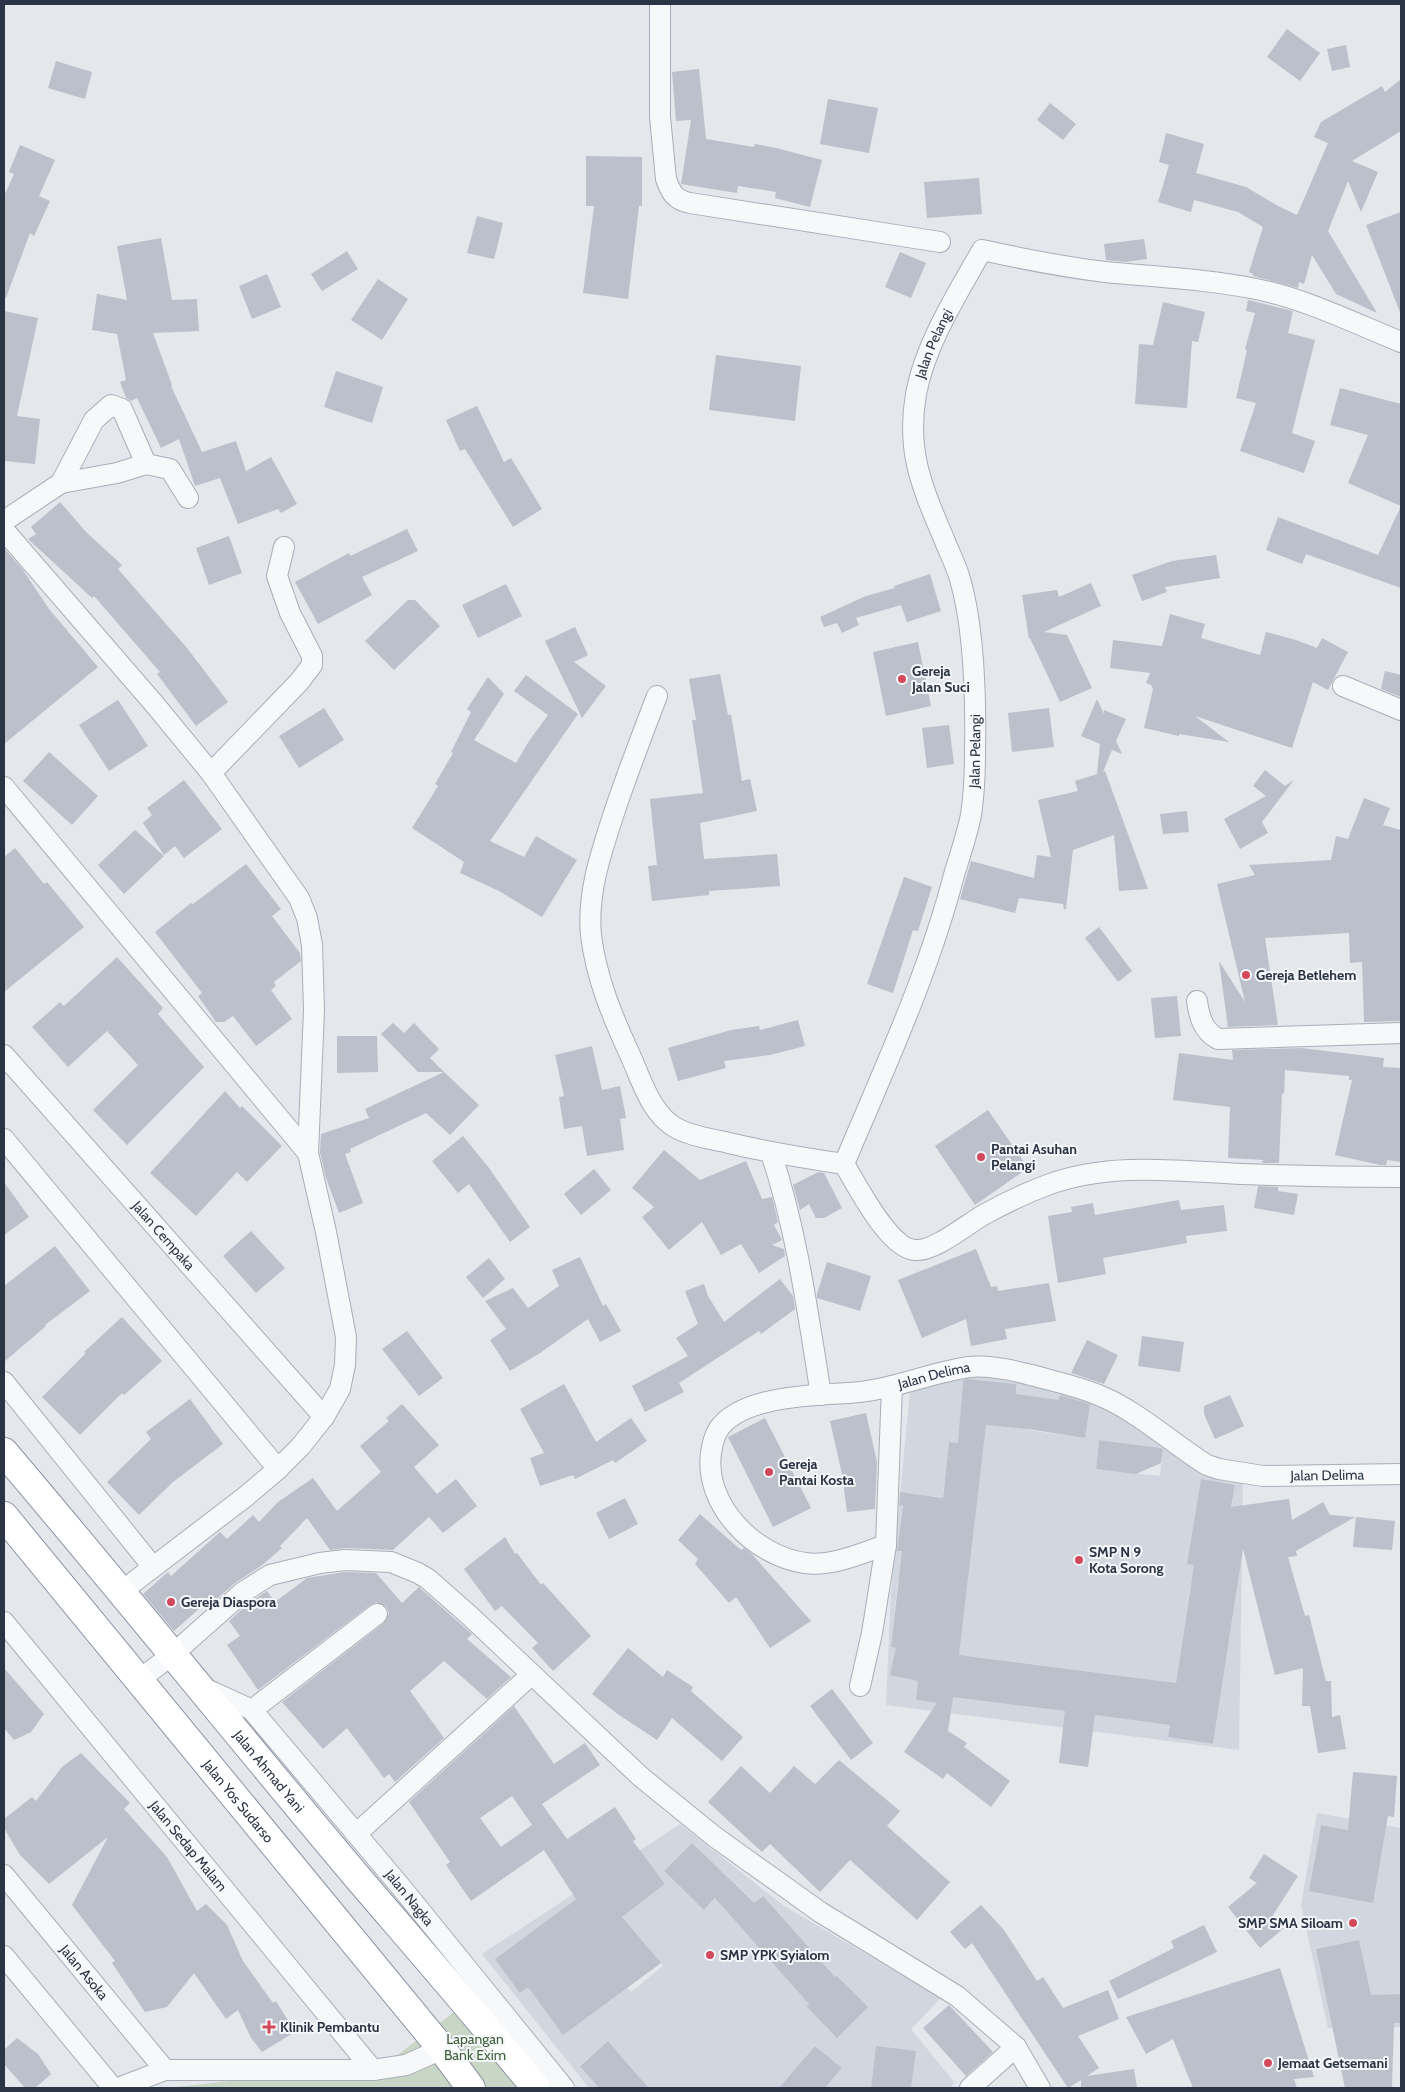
<svg xmlns="http://www.w3.org/2000/svg" width="1405" height="2092" font-family="Cabin,sans-serif">
	<style>
		.built { fill: #d2d6de; fill-rule: evenodd }
		.green { fill: #c9d6c5 }
		.building { fill: #bbc0ca; fill-rule: evenodd }
		.lines { fill: none; stroke-linecap: round; stroke-linejoin: round }
		.street-casing { stroke: #a9aeb7; stroke-width: 22 }
		.highway-casing { stroke: #8b94a3; stroke-width: 30 }
		.street { stroke: #f7f8fa; stroke-width: 20 }
		.highway { stroke: #fff; stroke-width: 28 }
		.poi-dot { fill: #d1495b; stroke: #f4f6f9; stroke-width: 2 }
		.labels { text-anchor: middle; dominant-baseline: central; stroke-width: 4; stroke-linejoin: round; paint-order: stroke }
		.street-label { font-size: 14px; fill: #2b3445; stroke: #f4f6f9 }
		.poi-label { font-size: 14px; font-weight: bold; fill: #2b3445; stroke: #f4f6f9; text-anchor: start }
		.park-label { font-size: 14px; fill: #3f6138; stroke: #f4f6f9 }
	</style>
	<rect width="100%" height="100%" fill="#e4e7ec"/>
	<g class="built">
		<path d="M968 1371 1027 1379 1095 1401 1155 1431 1196 1470 1243 1479 1239 1750 886 1705 891 1591 910 1390ZM963 1379 1016 1384 1013 1427 960 1423ZM1033 1396 1085 1438 1028 1430ZM1099 1440 1163 1448 1160 1476 1096 1469ZM949 1442 983 1446 959 1652 926 1648ZM1201 1480 1235 1485 1221 1569 1187 1564ZM904 1493 940 1497 933 1555 897 1551ZM898 1580 926 1584 918 1650 891 1647ZM1191 1582 1237 1589 1213 1744 1168 1737ZM970 1656 1161 1681 1156 1723 965 1698ZM920 1669 951 1705 916 1700Z"/>
		<path d="M1317 1813 1401 1828V1994L1382 1995 1383 2023H1401V2027L1328 2028 1301 1905ZM1321 1825 1384 1836 1309 1891ZM1359 1940 1373 2006 1330 2014 1316 1949Z"/>
		<path d="M680 1824 784 1906 941 1998 911 2029 954 2082 951 2088H911L915 2051 876 2047 871 2088H825L842 2068 815 2046 779 2088H649L608 2041 580 2065 599 2088H589L482 1954ZM692 1843 731 1882 704 1910 664 1871ZM640 1851 665 1884 630 1911 495 1959ZM762 1896 825 1966 797 1990 735 1920ZM625 1921 663 1966 631 1992 594 1948ZM837 1976 867 2007 837 2037 806 2006Z"/>
	</g>
	<path class="green" d="M487 1987 558 2088H168L387 2063Z"/>
	<g class="building">
		<path d="M1287 29 1320 53 1300 81 1267 57Z"/>
		<path d="M1346 45 1350 67 1332 71 1327 49Z"/>
		<path d="M56 61 92 72 85 99 48 88Z"/>
		<path d="M699 69 706 139 754 147 755 144 776 148 822 160 810 207 775 198 776 192 738 186 737 193 681 184 691 120 676 121 672 72Z"/>
		<path d="M1401 79V131L1352 161 1378 172 1361 212 1348 181 1328 231 1377 313 1336 294 1312 255 1304 284 1299 282 1298 288 1253 276V274L1249 272 1263 227 1238 212 1194 200 1191 212 1158 202 1169 165 1159 162 1166 133 1204 144 1196 173 1246 187 1278 206 1297 215 1328 143 1314 137 1321 122 1382 86 1385 92Z"/>
		<path d="M828 99 878 108 869 153 820 144Z"/>
		<path d="M1050 103 1076 124 1063 140 1037 120Z"/>
		<path d="M20 145 55 160 39 196 50 201 34 236 30 233 6 298 4 297V196L14 174 9 172Z"/>
		<path d="M586 156 642 157V206H639L628 299 583 293 594 206H586Z"/>
		<path d="M979 178 982 214 927 218 924 182Z"/>
		<path d="M1401 212V312H1400L1366 225Z"/>
		<path d="M477 216 503 223 494 259 467 253Z"/>
		<path d="M161 238 172 300 197 299 199 331 153 333 172 385 171 386 202 452 236 441 246 471 271 457 297 504 281 513 278 509 238 524 220 478 195 486 179 439 161 448 137 398 131 401 126 398 120 382 126 380 117 334 92 330 97 294 127 300 117 246Z"/>
		<path d="M1144 239 1147 259 1126 262 1106 260 1104 244Z"/>
		<path d="M347 251 358 269 322 291 311 274Z"/>
		<path d="M900 252 926 263 911 298 885 287Z"/>
		<path d="M267 274 281 307 252 319 239 286Z"/>
		<path d="M378 279 408 299 382 340 351 320Z"/>
		<path d="M1248 300 1293 311 1288 333 1315 340 1292 433 1315 441 1304 473 1240 451 1256 403 1236 398 1247 350 1245 349 1255 313 1246 311Z"/>
		<path d="M1163 302 1205 312 1198 342 1192 341 1187 408 1135 404 1139 344 1153 345Z"/>
		<path d="M4 311 38 318 17 416 40 419 35 464 4 461Z"/>
		<path d="M716 355 801 366 795 421 709 410Z"/>
		<path d="M336 371 383 387 372 423 324 407Z"/>
		<path d="M1340 388 1401 404V506L1348 483 1368 435 1330 425Z"/>
		<path d="M477 406 504 462 511 458 542 509 513 527 465 449 460 451 446 420Z"/>
		<path d="M60 502 87 533 122 565 118 569 187 648 228 702 196 726 157 674 160 672 94 596 92 598 28 539 36 534 31 527Z"/>
		<path d="M1401 506V588L1306 554 1302 564 1266 550 1278 517 1378 555Z"/>
		<path d="M407 529 418 551 362 577 372 595 318 624 295 582 349 553 350 556Z"/>
		<path d="M229 536 242 573 209 585 196 548Z"/>
		<path d="M4 548 23 570 49 609 98 667 4 744Z"/>
		<path d="M1216 555 1220 578 1165 587 1167 592 1142 601 1132 575 1172 561Z"/>
		<path d="M930 574 941 611 907 622 901 605 856 618 859 625 842 633 837 623 824 627 820 617 866 596 895 588 894 586Z"/>
		<path d="M1091 583 1101 606 1044 632 1067 635 1092 688 1060 702 1030 638 1029 639 1022 595 1057 590 1059 597Z"/>
		<path d="M506 584 522 616 478 638 462 605Z"/>
		<path d="M408 600H415L440 626 394 670 365 641Z"/>
		<path d="M1170 614 1205 624 1201 638 1260 655 1266 632 1296 640 1317 648 1322 638 1348 652 1328 690 1313 682 1292 748 1195 716 1229 742 1179 734V736L1144 728 1153 689 1151 685 1146 683 1150 673 1110 668 1113 640 1162 646Z"/>
		<path d="M575 627 588 655 574 662 606 686 582 718 545 641Z"/>
		<path d="M918 642 931 706 886 716 873 652Z"/>
		<path d="M1385 671 1401 675V697L1381 689Z"/>
		<path d="M720 674 728 715 731 714 742 781 750 779 757 811 700 823 704 859 777 854 780 886 709 891V895L652 901 648 866 657 865 650 799 703 793 692 720H696L689 679Z"/>
		<path d="M526 675 578 714 490 841 524 857 536 836 577 860 542 917 499 891 460 873 464 862 412 828 438 786 435 784 453 753 451 752 471 712 467 709 488 677 504 694 474 740 516 763 529 741 548 715 514 691Z"/>
		<path d="M1097 699 1104 714V710L1126 719 1116 741 1122 754 1112 750 1103 772 1105 771 1148 889 1119 891 1114 835 1073 850 1066 909H1064L1063 904 1019 898 1015 913 960 899 971 861 1034 878 1037 855 1051 857 1038 800 1078 791 1075 781 1097 774 1100 744 1081 736Z"/>
		<path d="M118 700 148 746 109 771 79 725Z"/>
		<path d="M324 708 344 740 299 768 279 736Z"/>
		<path d="M1049 708 1054 747 1012 752 1008 713Z"/>
		<path d="M949 725 954 764 927 768 922 728Z"/>
		<path d="M49 752 98 796 72 825 23 781Z"/>
		<path d="M1265 770 1285 786 1294 780 1262 822 1268 833 1240 849 1224 819 1266 796 1253 786Z"/>
		<path d="M184 780 222 829 184 858 175 846 164 855 143 823 152 815 147 808Z"/>
		<path d="M1364 798 1390 808 1383 825 1401 830V1021L1364 1022 1362 962 1350 963 1349 933 1265 938 1278 1025 1228 1027 1219 961 1245 1002 1217 884 1255 875 1249 865 1331 860 1336 836 1348 839Z"/>
		<path d="M1187 811 1189 832 1163 834 1160 814Z"/>
		<path d="M135 830 164 856 124 894 98 865Z"/>
		<path d="M15 848 44 884 47 882 84 927 4 992V857Z"/>
		<path d="M246 864 281 909 272 916 300 953 301 961 274 982 276 986 271 990 292 1019 256 1046 233 1016 224 1022H216L198 996 202 993 155 932 191 903 193 904Z"/>
		<path d="M904 877 932 887 918 931 913 930 893 993 867 984Z"/>
		<path d="M1099 927 1132 971 1118 982 1085 938Z"/>
		<path d="M117 957 163 1008 158 1014 204 1067 127 1145 93 1110 138 1065 107 1031 68 1067 32 1027 60 1002 64 1006Z"/>
		<path d="M1177 996 1181 1036 1155 1038 1151 998Z"/>
		<path d="M798 1020 805 1046 770 1055 724 1061 726 1068 678 1081 668 1048 731 1030 759 1026 760 1030Z"/>
		<path d="M393 1023 404 1033 414 1023 439 1049 430 1058 444 1072H418L381 1034Z"/>
		<path d="M337 1036H377L378 1072 337 1073Z"/>
		<path d="M592 1046 602 1090 620 1086 626 1118 620 1119 624 1150 587 1156 582 1126 564 1129 559 1097 564 1096 555 1055Z"/>
		<path d="M1301 1048 1384 1058 1383 1067 1401 1068V1162L1387 1160 1386 1165H1380L1335 1155 1352 1080H1349V1076L1285 1070 1284 1094 1282 1093 1279 1163H1262L1263 1160 1228 1158 1230 1107 1173 1100 1179 1053 1233 1060 1232 1050Z"/>
		<path d="M444 1072 479 1105 450 1135 426 1113 350 1149 351 1152 345 1154 363 1203 339 1213 325 1175 320 1152 321 1134 369 1118 365 1109Z"/>
		<path d="M225 1091 240 1108 242 1106 282 1146 247 1182 237 1172 196 1216 150 1173Z"/>
		<path d="M988 1110 1028 1168 975 1205 935 1146Z"/>
		<path d="M463 1136 489 1168 530 1227 510 1242 469 1184 458 1193 432 1161Z"/>
		<path d="M664 1150 700 1180 746 1161 762 1199 772 1197 778 1222 774 1225 782 1240 772 1245 784 1249 785 1256 759 1273 741 1244 721 1255 702 1222 669 1250 642 1217 654 1207 632 1188Z"/>
		<path d="M594 1169 611 1190 581 1215 564 1194Z"/>
		<path d="M818 1172 824 1173 842 1208 824 1218H816L809 1204 800 1210 793 1185Z"/>
		<path d="M4 1182 29 1217 4 1235Z"/>
		<path d="M1258 1186 1278 1187V1191L1298 1194 1294 1215 1254 1208Z"/>
		<path d="M1179 1200 1181 1210 1224 1205 1227 1231 1186 1236 1187 1243 1103 1258 1106 1274 1058 1283 1048 1216 1072 1212 1071 1207 1093 1203 1095 1215Z"/>
		<path d="M251 1231 285 1268 256 1293 223 1256Z"/>
		<path d="M55 1246 90 1291 45 1325 46 1326 4 1362V1286Z"/>
		<path d="M976 1249 991 1287 997 1286 998 1291 1049 1283 1056 1321 1005 1329 1007 1339 971 1346 966 1319 922 1338 898 1280Z"/>
		<path d="M580 1257 603 1306 606 1304 621 1331 600 1342 588 1319 540 1353 510 1371 490 1340 506 1329 485 1301 513 1288 528 1308 559 1286 552 1270Z"/>
		<path d="M489 1258 505 1279 483 1298 466 1277Z"/>
		<path d="M827 1262 871 1276 860 1311 817 1298V1294Z"/>
		<path d="M780 1279 793 1296 795 1309 761 1334 759 1331 679 1383 684 1392 645 1412 632 1386 688 1356 676 1338 698 1324 685 1291 704 1284 708 1296 724 1322Z"/>
		<path d="M122 1317 162 1361 124 1395 122 1393 80 1435 42 1397 86 1353 84 1352Z"/>
		<path d="M407 1331 443 1378 419 1396 382 1349Z"/>
		<path d="M1142 1336 1184 1342 1180 1372 1138 1366Z"/>
		<path d="M1087 1340 1118 1355 1104 1384 1071 1373Z"/>
		<path d="M967 1379 1016 1384V1394L1058 1400 1060 1395 1090 1404 1085 1438 1028 1429 986 1425 959 1655 1176 1683 1194 1565 1187 1564 1201 1479 1235 1485 1231 1507 1289 1499 1292 1520 1323 1502 1330 1515 1355 1517 1296 1551 1297 1556 1288 1557 1305 1616 1309 1615 1326 1681H1331L1332 1717 1340 1715 1346 1749 1318 1753 1310 1706H1302L1303 1668 1275 1675 1243 1549 1213 1744 1168 1737 1170 1725 1095 1715 1088 1767 1059 1763 1065 1711 953 1697 948 1731 967 1743 964 1747 1010 1781 991 1807 947 1773 943 1779 904 1752 937 1703 916 1700 918 1681 890 1675 896 1648 891 1647 902 1551H897L903 1505 899 1506 900 1492 943 1498 949 1442 958 1443 963 1380Z"/>
		<path d="M564 1384 596 1442 631 1418 647 1441 615 1463 613 1460 575 1479 573 1475 540 1486 530 1458 544 1453 520 1409Z"/>
		<path d="M1230 1395 1244 1426 1215 1439 1204 1414V1406Z"/>
		<path d="M190 1399 223 1444 173 1482 139 1515 107 1482 151 1439 146 1432Z"/>
		<path d="M402 1404 439 1445 414 1467 437 1494 456 1479 477 1506 443 1533 429 1517 393 1550 346 1548 330 1550 307 1518 280 1546 282 1548 261 1566 235 1583 212 1603 209 1600 174 1631 143 1594 168 1572 171 1576 220 1532 227 1539 253 1515 259 1522 278 1502 313 1478 337 1511 381 1472 360 1446 389 1421 386 1418Z"/>
		<path d="M866 1413 877 1462 875 1509 847 1512 842 1474 830 1421Z"/>
		<path d="M765 1418 811 1508 773 1527 728 1437Z"/>
		<path d="M1099 1440 1161 1448 1163 1449 1161 1463 1136 1474 1096 1469Z"/>
		<path d="M625 1498 638 1524 609 1539 596 1513Z"/>
		<path d="M700 1514 741 1550 744 1548 751 1553 811 1621 770 1648 736 1597 729 1603 695 1564 698 1559 678 1540Z"/>
		<path d="M1356 1517 1395 1521 1392 1550 1353 1547Z"/>
		<path d="M505 1537 515 1554 517 1553 541 1585 543 1583 591 1636 553 1671 532 1648 538 1643 502 1606 495 1611 464 1569Z"/>
		<path d="M345 1572 376 1573 402 1603 419 1587 421 1589 472 1634 467 1639 511 1677 487 1699 444 1661 410 1691 444 1738 395 1782 389 1774 384 1778 347 1728 323 1749 282 1702 384 1623 389 1613 386 1606 376 1602 370 1605 258 1690 227 1645 240 1636 229 1621 250 1602 267 1591 275 1602 307 1578Z"/>
		<path d="M628 1648 663 1677 667 1670 693 1687 691 1691 743 1737 722 1761 672 1718 657 1740 619 1715 592 1694Z"/>
		<path d="M4 1668 44 1714 31 1732 14 1740 4 1728Z"/>
		<path d="M832 1689 873 1743 851 1760 810 1706Z"/>
		<path d="M514 1706 554 1764 585 1743 600 1765 542 1804 567 1839 615 1807 636 1839 633 1841 665 1884 622 1917 661 1963 563 2035 528 1987 520 1993 495 1959 576 1899 544 1850 471 1901 446 1865 450 1862 409 1802ZM512 1796 532 1825 501 1847 480 1818Z"/>
		<path d="M81 1753 130 1803 124 1809 167 1857 197 1911 206 1904 227 1925 243 1961 273 2003 276 2001 295 2032 262 2052 251 2038 238 2010 226 2019 194 1973 167 2007 145 2012 112 1963 115 1961 72 1905 108 1837 49 1884 20 1855 4 1828V1819L32 1797 36 1801 62 1767Z"/>
		<path d="M839 1760 900 1811 887 1826 950 1882 917 1920 850 1860 820 1892 770 1844 762 1852 708 1802 741 1766 770 1793 794 1766 815 1784Z"/>
		<path d="M1353 1772 1397 1776 1394 1817 1388 1816 1373 1903 1309 1891 1321 1825 1348 1830Z"/>
		<path d="M692 1843 754 1903 763 1896 835 1977 837 1976 868 2007 837 2038 806 2006 809 2004 715 1898 704 1910 664 1871Z"/>
		<path d="M1264 1854 1298 1876 1273 1915 1284 1928 1260 1948 1228 1907 1257 1883 1249 1878Z"/>
		<path d="M981 1905 1004 1930 1037 1981 1043 1977 1063 2008 1108 1990 1119 2019 1078 2036 1099 2068 1087 2076 1134 2069 1137 2088H1081V2080L1068 2088 972 1943 965 1949 950 1932Z"/>
		<path d="M1204 1925 1217 1952 1118 1999 1109 1981 1174 1948 1171 1941Z"/>
		<path d="M1359 1940 1371 1995 1401 1994V2023H1394L1392 2088H1345L1316 1949Z"/>
		<path d="M1280 1968 1314 2077 1294 2079 1297 2088H1193L1173 2039 1146 2054 1126 2017Z"/>
		<path d="M949 2005 993 2052 966 2076 923 2028Z"/>
		<path d="M17 2038 38 2054 51 2074 35 2088H25L4 2064V2050Z"/>
		<path d="M608 2041 633 2070 649 2088H599L580 2066Z"/>
		<path d="M815 2046 842 2068 825 2088H779Z"/>
		<path d="M876 2046 916 2051 911 2088H871Z"/>
	</g>
	<g class="lines">
		<g class="street-casing">
			<g id="street">
				<path d="M660 4V117L666 179C671 193 675 200 690 203L940 242"/>
				<path d="M61 483 117 473 146 464 170 469 188 498"/>
				<path d="M4 521 61 483 94 420 111 405 122 409 146 464"/>
				<path d="M4 530 156 706 211 773 299 898 307 918 312 945 314 1010 308 1153 326 1232 346 1337 345 1365 340 1389 324 1417 300 1447 278 1469 245 1497 122 1591"/>
				<path d="M1343 686 1401 710"/>
				<path d="M657 696C642 735 627 774 614 813 601 853 587 893 591 935 596 978 613 1018 631 1057 642 1082 652 1116 678 1129 692 1136 710 1139 725 1142 765 1152 804 1158 844 1164 857 1185 889 1249 915 1250 934 1252 967 1224 985 1214 1005 1203 1028 1192 1050 1184 1111 1162 1178 1171 1242 1174 1295 1176 1348 1177 1401 1177"/>
				<path d="M211 773 299 682 312 665V656L290 613 277 576 284 547"/>
				<path d="M4 787 308 1153"/>
				<path d="M1197 1001C1199 1016 1203 1031 1218 1039L1401 1033"/>
				<path id="s1" d="M4 1055 324 1417"/>
				<path d="M4 1139 278 1469"/>
				<path d="M771 1153C797 1231 808 1314 821 1395"/>
				<path id="s2" d="M844 1164C884 1069 928 975 954 875 960 855 967 835 971 815 974 795 975 772 975 752 976 700 974 628 960 579 956 565 949 552 944 539 922 487 906 452 916 394 925 344 958 293 982 250 1023 259 1064 267 1105 272 1156 277 1206 279 1256 289 1306 299 1354 323 1401 342"/>
				<path d="M4 1382 153 1567"/>
				<path id="s3" d="M886 1545C862 1553 832 1567 805 1563 755 1556 704 1506 711 1453 712 1446 714 1437 718 1430 740 1396 813 1395 848 1393 890 1391 928 1373 969 1367 989 1365 1012 1370 1031 1375 1053 1381 1076 1386 1096 1394 1137 1410 1170 1442 1207 1465L1219 1469 1263 1476 1401 1474"/>
				<path id="s4" d="M4 1622 373 2070"/>
				<path d="M139 1680 173 1654 243 1592 270 1575 320 1563 345 1560 391 1562 418 1573 428 1579 470 1616 641 1777 715 1837 820 1912 957 1996 1016 2047 1040 2088"/>
				<path d="M860 1686 872 1633 886 1545 892 1386"/>
				<path id="s5" d="M202 1687 252 1710 401 1887 564 2088"/>
				<path d="M252 1710 377 1614"/>
				<path d="M356 1834 531 1675"/>
				<path id="s6" d="M4 1875 165 2070"/>
				<path d="M4 1956 113 2088"/>
				<path d="M118 2088 165 2070H373L406 2065 442 2049"/>
				<path d="M970 2088 1016 2047"/>
			</g>
		</g>
		<g class="highway-casing">
			<g id="highway">
				<path id="s7" d="M4 1452C124 1593 239 1737 358 1878 418 1948 478 2017 536 2088"/>
				<path id="s8" d="M4 1516 442 2049 471 2088"/>
			</g>
		</g>
		<use href="#street" class="street"/>
		<use href="#highway" class="highway"/>
	</g>
	<g class="poi-dot">
		<circle cx="902" cy="679" r="5"/>
		<circle cx="1246" cy="975" r="5"/>
		<circle cx="981" cy="1157" r="5"/>
		<circle cx="769" cy="1472" r="5"/>
		<circle cx="1079" cy="1560" r="5"/>
		<circle cx="171" cy="1602" r="5"/>
		<circle cx="1353" cy="1923" r="5"/>
		<circle cx="710" cy="1955" r="5"/>
		<path d="M266.5 2019.5h5v5h5v5h-5v5h-5v-5h-5v-5h5z"/>
		<circle cx="1268" cy="2063" r="5"/>
	</g>
	<g class="labels">
		<g class="street-label">
			<text stroke="none"><textPath href="#s2" startOffset="856">Jalan Pelangi</textPath></text>
			<text stroke="none"><textPath href="#s2" startOffset="436">Jalan Pelangi</textPath></text>
			<text stroke="none"><textPath href="#s1" startOffset="241">Jalan Cempaka</textPath></text>
			<text stroke="none"><textPath href="#s3" startOffset="494">Jalan Delima</textPath></text>
			<text stroke="none"><textPath href="#s3" startOffset="914">Jalan Delima</textPath></text>
			<text stroke="none"><textPath href="#s7" startOffset="415">Jalan Ahmad Yani</textPath></text>
			<text stroke="none"><textPath href="#s8" startOffset="369">Jalan Yos Sudarso</textPath></text>
			<text stroke="none"><textPath href="#s4" startOffset="290">Jalan Sedap Malam</textPath></text>
			<text stroke="none"><textPath href="#s5" startOffset="300">Jalan Nagka</textPath></text>
			<text stroke="none"><textPath href="#s6" startOffset="126">Jalan Asoka</textPath></text>
		</g>
		<g class="poi-label">
			<text x="912" y="671">Gereja<tspan x="912" dy="16">Jalan Suci</tspan></text>
			<text x="1256" y="975">Gereja Betlehem</text>
			<text x="991" y="1149">Pantai Asuhan<tspan x="991" dy="16">Pelangi</tspan></text>
			<text x="779" y="1464">Gereja<tspan x="779" dy="16">Pantai Kosta</tspan></text>
			<text x="1089" y="1552">SMP N 9<tspan x="1089" dy="16">Kota Sorong</tspan></text>
			<text x="181" y="1602">Gereja Diaspora</text>
			<text x="1343" y="1923" text-anchor="end">SMP SMA Siloam</text>
			<text x="720" y="1955">SMP YPK Syialom</text>
			<text x="280" y="2027">Klinik Pembantu</text>
			<text x="1278" y="2063">Jemaat Getsemani</text>
		</g>
		<g class="park-label">
			<text x="475" y="2039">Lapangan<tspan x="475" dy="16">Bank Exim</tspan></text>
		</g>
	</g>
	<rect width="1405" height="2092" fill="none" stroke="#2b3445" stroke-width="10"/>
</svg>
